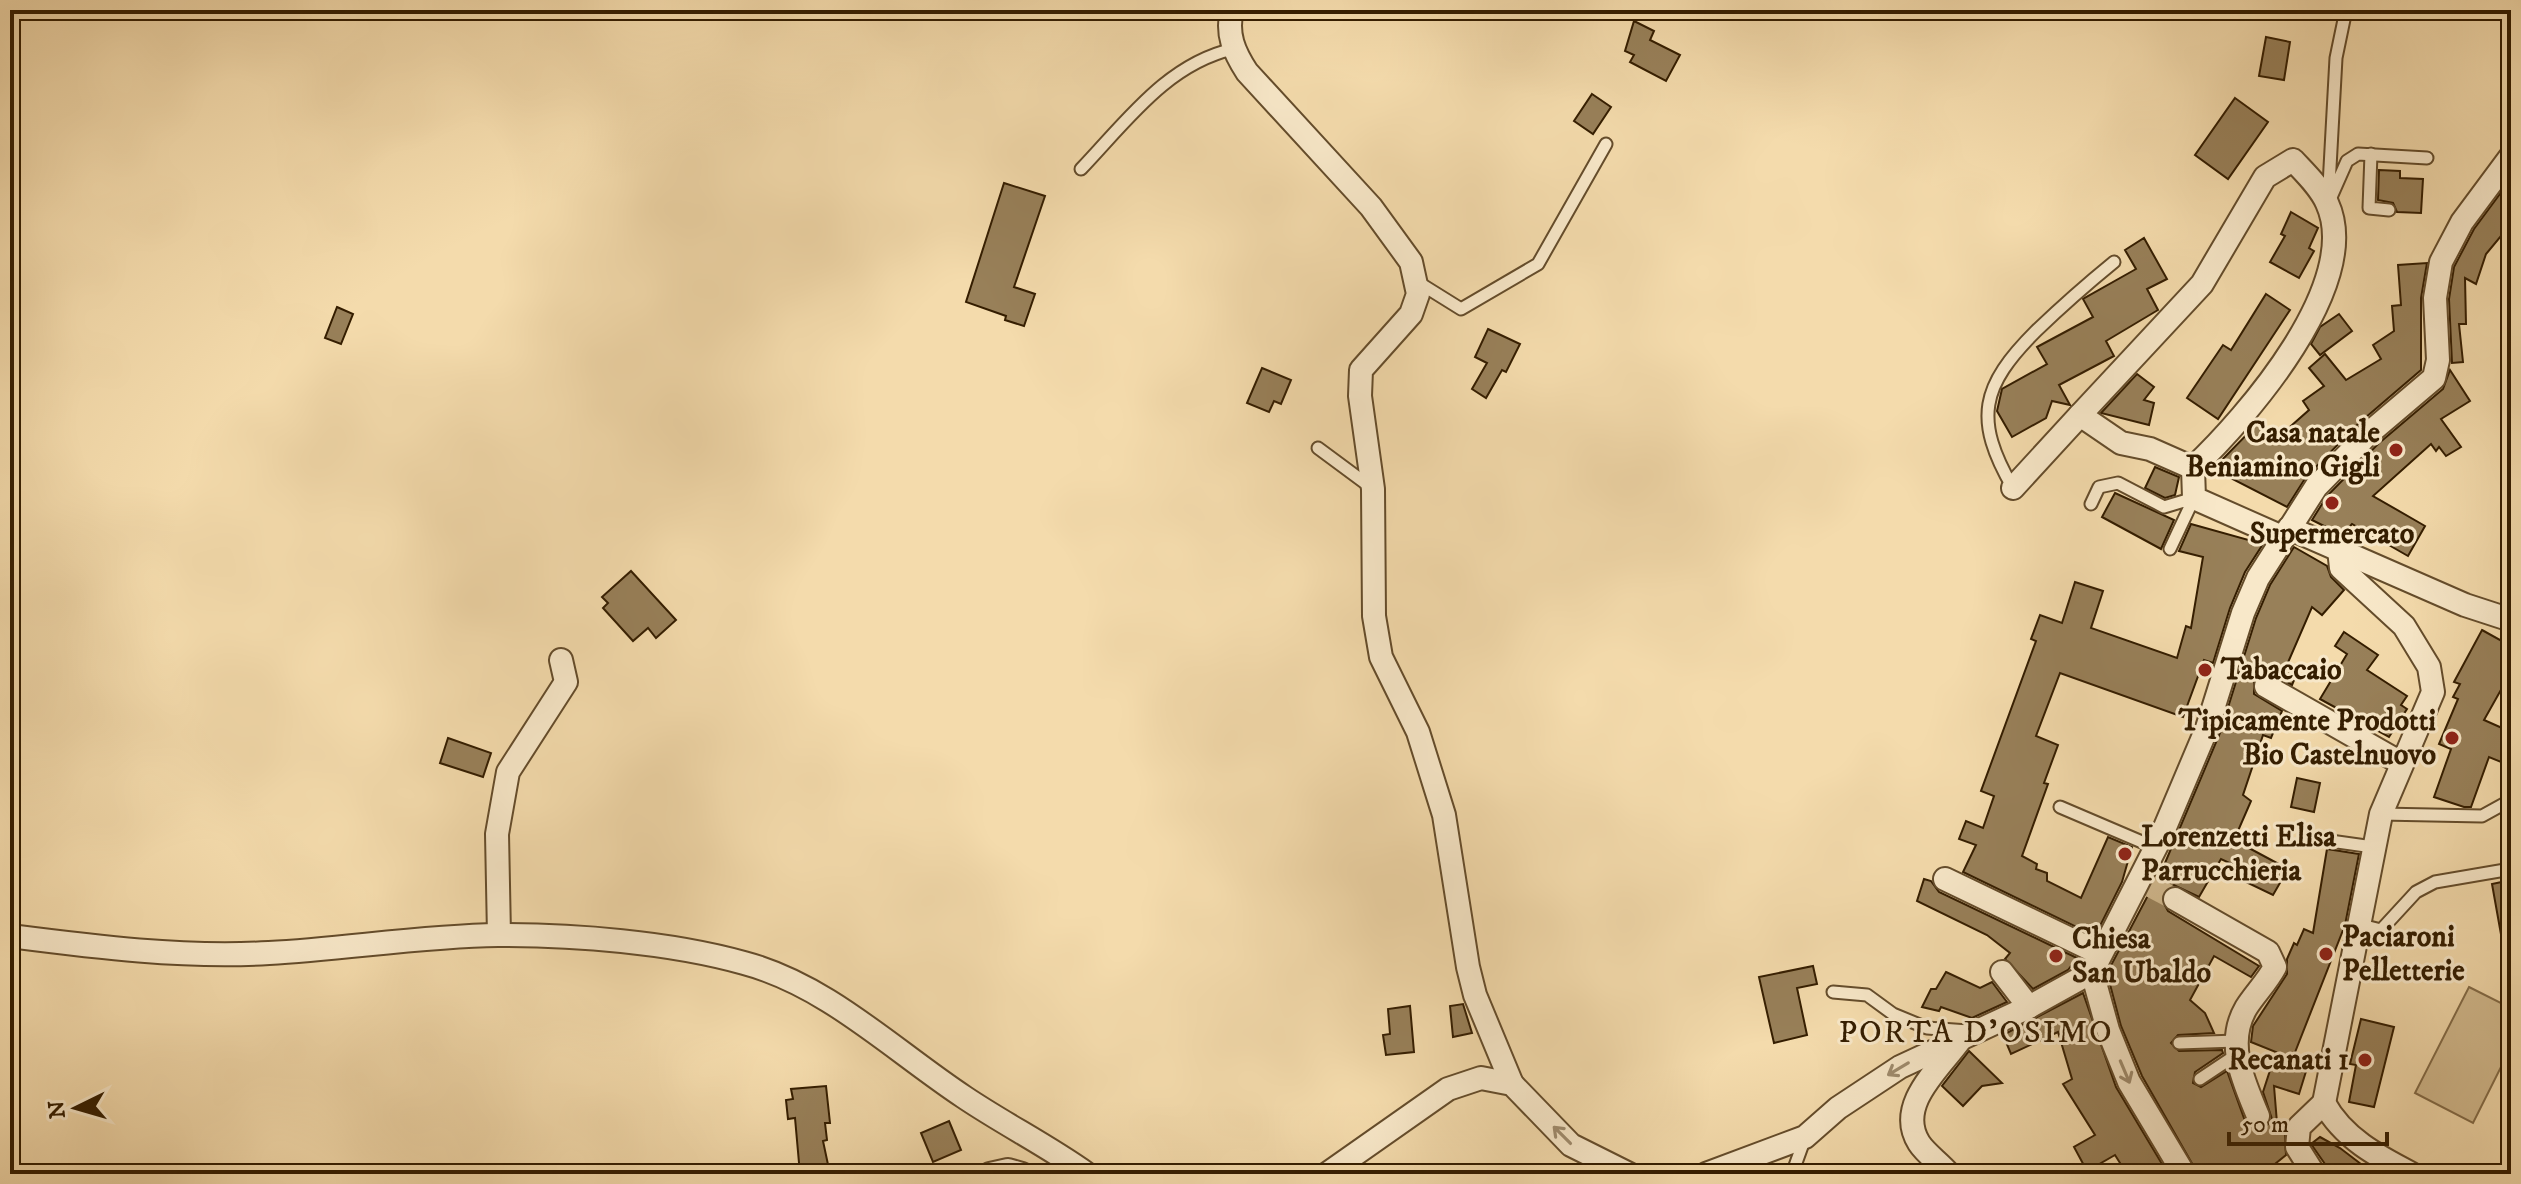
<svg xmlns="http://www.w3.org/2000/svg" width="2521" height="1184" font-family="'IM FELL DW Pica',serif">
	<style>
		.green { fill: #d3bb8f; stroke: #846c48; stroke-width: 2 }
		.building { fill: #988059; stroke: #341d00; stroke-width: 2 }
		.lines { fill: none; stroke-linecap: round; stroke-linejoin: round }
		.street-tunnel { stroke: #ceb58a; stroke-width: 22; stroke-dasharray: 22 11; stroke-linecap: butt }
		.lane-casing { stroke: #644c2b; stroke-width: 15 }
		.street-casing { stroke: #644c2b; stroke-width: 26 }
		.lane { stroke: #f8e8c9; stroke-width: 11 }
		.street { stroke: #f8e8c9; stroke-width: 22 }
		.oneway { stroke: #a08d6f }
		.poi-dot { fill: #8f2418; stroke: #f8e8c9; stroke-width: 3 }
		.labels { text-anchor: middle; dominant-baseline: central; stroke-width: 6; stroke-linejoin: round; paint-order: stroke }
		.poi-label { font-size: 30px; font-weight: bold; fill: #341d00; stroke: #f8e8c9; text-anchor: start }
		.neighbourhood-label { font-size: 32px; letter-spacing: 2px; fill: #341d00; stroke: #f8e8c9 }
	</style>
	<rect width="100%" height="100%" fill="#f4dbac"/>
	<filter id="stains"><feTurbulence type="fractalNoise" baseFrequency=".0025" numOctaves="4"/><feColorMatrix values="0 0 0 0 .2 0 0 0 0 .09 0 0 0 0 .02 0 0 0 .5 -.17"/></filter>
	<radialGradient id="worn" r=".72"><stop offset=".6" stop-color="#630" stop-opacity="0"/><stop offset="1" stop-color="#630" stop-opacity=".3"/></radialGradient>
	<path class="green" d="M2469 987 2511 1008V1047L2473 1123 2415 1093Z"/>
	<g class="building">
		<path d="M1634 21 1654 31 1650 40 1680 55 1666 81 1630 62 1634 55 1625 51Z"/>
		<path d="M2266 37 2290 42 2284 80 2259 76Z"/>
		<path d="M1592 94 1611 107 1593 134 1574 121Z"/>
		<path d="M2235 98 2268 122 2228 179 2195 155Z"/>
		<path d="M2379 170 2400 171V178L2423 179 2421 213 2397 212 2393 203 2378 200Z"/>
		<path d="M2511 179V224L2486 254 2476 284 2465 278 2466 324H2459L2463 362 2452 363 2449 299 2454 267 2474 229Z"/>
		<path d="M1004 183 1045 196 1014 287 1035 294 1024 326 1005 320 1006 316 966 302Z"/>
		<path d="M2291 212 2318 228 2309 248 2314 251 2299 278 2270 262 2285 236 2281 234Z"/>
		<path d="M2144 238 2167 279 2147 289 2158 310 2106 341 2114 356 2059 385 2070 405 2052 401 2046 418 2012 437 1997 411 2002 389 2047 364 2037 347 2093 317 2083 299 2136 269 2125 250Z"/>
		<path d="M2427 263 2421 298V370L2358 424 2306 477 2287 507 2213 469 2261 420 2275 440 2309 410 2303 401 2324 386 2309 368 2325 354 2346 380 2381 359 2373 345 2394 331 2392 306 2401 305 2398 265Z"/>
		<path d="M2266 294 2290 310 2218 419 2187 398 2223 345 2231 350Z"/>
		<path d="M337 307 353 314 341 344 325 338Z"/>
		<path d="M2339 314 2352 331 2320 355 2311 344 2320 327Z"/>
		<path d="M1488 329 1520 344 1506 372 1502 370 1486 398 1472 389 1487 363 1475 357Z"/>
		<path d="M1262 368 1291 380 1281 404 1274 401 1269 412 1247 403Z"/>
		<path d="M2450 370 2470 401 2441 419 2461 447 2446 456 2439 447 2436 451 2431 444 2373 496 2425 526 2408 556 2352 524 2342 535 2312 520 2327 496 2378 444 2443 389Z"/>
		<path d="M2137 374 2154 387 2144 400 2154 403 2149 425 2101 413Z"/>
		<path d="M2155 467 2179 477 2175 495 2165 498 2145 488Z"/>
		<path d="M2115 493 2174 520 2161 549 2102 517Z"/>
		<path d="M2191 524 2263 544 2245 572 2230 608 2213 663 2204 660 2183 717 2060 673 2036 736 2058 745 2044 783 2048 784 2022 856 2037 864 2036 869 2047 873V881L2081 898 2108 837 2132 847 2122 882 2095 936 1963 872 1976 845 1959 839 1966 821 1983 828 1994 796 1981 791 2036 641 2031 639 2040 615 2062 623 2075 582 2103 591 2091 628 2177 658 2186 626 2191 628 2203 557 2179 551Z"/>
		<path d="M2294 547 2327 566 2331 577 2344 590 2322 615 2312 607 2286 667 2297 673 2292 685 2267 672 2254 680V694L2282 711 2271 738 2263 735 2243 795 2251 801 2234 840 2288 869 2273 895 2244 881 2249 872 2221 859 2199 897 2174 885 2163 891 2161 898 2168 911 2259 966 2251 977 2214 956 2190 1000 2205 1013 2214 1033 2178 1035 2171 1043 2179 1051 2222 1050 2223 1053 2195 1072 2193 1083 2201 1087 2227 1071 2245 1121 2255 1130 2264 1129 2272 1119 2263 1092 2276 1052 2251 1042 2253 1026 2287 974V959L2294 943 2297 945 2304 929 2313 933 2327 849 2359 854 2345 925 2292 1060 2308 1065 2299 1094 2274 1086 2277 1123 2285 1131 2286 1155 2265 1172 2260 1169 2255 1174H2198L2142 1076 2121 1026 2107 973 2165 863 2220 733 2256 618 2270 585Z"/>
		<path d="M631 571 676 620 656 638 648 628 633 641 603 608 608 603 602 597Z"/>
		<path d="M2482 630 2511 646V672L2484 720 2511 732V766L2489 757 2471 807H2464L2434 797 2451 749 2439 744 2458 699 2453 697 2460 684 2454 682Z"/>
		<path d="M2344 632 2378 655 2367 670 2407 696 2401 705 2407 709 2389 737 2320 699 2347 654 2335 646Z"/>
		<path d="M448 738 491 753 483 777 440 763Z"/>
		<path d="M2297 778 2320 783 2314 812 2291 807Z"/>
		<path d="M1924 879 1931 881 1939 892 2077 958 2068 970 2033 989 2005 959 2010 953 1987 935 1917 901Z"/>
		<path d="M2511 880V940H2502L2492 884Z"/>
		<path d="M1813 966 1817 984 1797 988 1807 1035 1774 1043 1759 977Z"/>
		<path d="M1946 972 1980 988 1992 982 2007 1002 1972 1018 1941 1007 1939 1011 1922 1007 1931 989H1936Z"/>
		<path d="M2083 993 2116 1087 2168 1174H2127L2115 1155 2087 1171 2074 1147 2095 1135 2063 1084 2072 1079 2058 1032 2011 1054 2003 1035Z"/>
		<path d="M1463 1004 1472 1033 1453 1037 1450 1006Z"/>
		<path d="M1410 1006 1414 1052 1386 1055 1383 1035 1390 1034 1388 1009Z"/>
		<path d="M2361 1019 2394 1027 2374 1107 2349 1102 2356 1065 2350 1064Z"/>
		<path d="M1969 1051 2002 1083 1982 1086 1963 1106 1942 1086Z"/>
		<path d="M826 1086 830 1123H825L827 1140 823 1141 830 1174H800L795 1118 788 1119 786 1100 793 1099 791 1089Z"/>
		<path d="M949 1121 961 1150 933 1162 921 1133Z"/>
		<path d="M2320 1137 2340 1148 2374 1174H2332L2311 1144Z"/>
	</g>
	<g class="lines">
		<path class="street-tunnel" d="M2150 886 2175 899"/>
		<g class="lane-casing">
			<g id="lane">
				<path d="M2346 10 2336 58 2328 204 2347 161 2358 154 2427 158"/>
				<path d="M2371 154 2369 208 2389 210"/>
				<path d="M1081 169C1126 122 1167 64 1233 49"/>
				<path d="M1416 281 1461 309 1538 264 1606 144"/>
				<path d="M1318 448 1372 488"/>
				<path d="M2013 488C1973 419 1981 386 2036 331 2061 307 2087 284 2114 262"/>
				<path d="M2091 504 2099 487 2118 483 2164 507 2194 498 2170 549"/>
				<path d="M2060 807 2156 848"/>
				<path d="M2381 814 2482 816 2511 800"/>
				<path d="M2309 838 2373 847"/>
				<path d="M2361 925 2381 930 2416 892 2435 882 2511 869"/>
				<path d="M1833 992 1867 995 1893 1014 1927 1028 1968 1031"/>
				<path d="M2179 1043 2236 1041"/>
				<path d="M2200 1079 2236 1055"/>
				<path d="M1792 1174 1805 1138"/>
			</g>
		</g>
		<g class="street-casing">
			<g id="street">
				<path d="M1232 10C1226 34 1234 52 1247 72L1371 207 1411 262 1418 294 1411 314 1361 370 1360 396 1373 489 1374 616 1381 657 1418 732 1444 815 1468 967 1475 995 1512 1084"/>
				<path d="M2293 160C2305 173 2320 187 2327 203 2364 283 2246 418 2193 468L2150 449 2121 443 2080 415 2202 284 2265 177Z"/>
				<path d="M2193 468 2194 498 2282 537"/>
				<path d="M2013 488 2080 415"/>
				<path d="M2289 528 2465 605 2511 620"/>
				<path d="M2266 686 2401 763"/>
				<path d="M1945 879 2099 953"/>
				<path d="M2175 899 2268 952 2275 967C2267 982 2255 994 2246 1008 2225 1044 2244 1082 2258 1116"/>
				<path d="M499 935 497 834 508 772 566 682 561 660"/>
				<path d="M10 936C96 947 182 958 269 953 345 949 421 936 498 935 575 935 669 942 744 963 827 985 893 1050 964 1097 1004 1124 1048 1146 1087 1174"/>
				<path d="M2002 972 2029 1007"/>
				<path d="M2092 972 2160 839 2207 728 2243 613 2258 578 2316 487 2368 434 2434 378 2438 360 2435 298 2441 262 2462 222 2511 156"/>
				<path d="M2092 972 2108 1030 2129 1082 2184 1174"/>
				<path d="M2324 1103 2381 814 2433 692 2429 667 2404 626 2341 568 2339 549"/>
				<path d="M2324 1103C2343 1138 2377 1156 2412 1174"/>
				<path d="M990 1174 1008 1170 1022 1174"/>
				<path d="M1327 1174 1448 1089 1481 1078 1512 1084 1571 1145 1629 1174"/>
				<path d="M1706 1174 1805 1137 1838 1108 1900 1067 2029 1007 2092 972"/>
				<path d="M1949 1174C1940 1163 1926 1154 1919 1143 1895 1105 1940 1068 1960 1040"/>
				<path d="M2314 1174 2297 1147 2299 1127 2324 1103"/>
			</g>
		</g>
		<use href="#lane" class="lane"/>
		<use href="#street" class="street"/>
	</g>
	<defs><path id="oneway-shaft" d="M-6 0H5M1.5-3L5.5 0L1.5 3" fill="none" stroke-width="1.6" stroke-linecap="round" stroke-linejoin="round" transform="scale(2)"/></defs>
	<g class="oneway">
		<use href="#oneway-shaft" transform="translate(1898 1069) rotate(149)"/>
		<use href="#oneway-shaft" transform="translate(2125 1072) rotate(67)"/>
		<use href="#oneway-shaft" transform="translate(1562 1135) rotate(-135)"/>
	</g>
	<g class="poi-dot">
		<circle cx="2396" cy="450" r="8"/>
		<circle cx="2332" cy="503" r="8"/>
		<circle cx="2205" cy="670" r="8"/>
		<circle cx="2452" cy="738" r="8"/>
		<circle cx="2125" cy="854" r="8"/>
		<circle cx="2326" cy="954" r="8"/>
		<circle cx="2056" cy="956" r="8"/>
		<circle cx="2365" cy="1060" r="8"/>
	</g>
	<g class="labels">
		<g class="poi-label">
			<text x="2380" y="433" text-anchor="end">Casa natale<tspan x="2380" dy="34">Beniamino Gigli</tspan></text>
			<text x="2332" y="534" text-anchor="middle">Supermercato</text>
			<text x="2221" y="670">Tabaccaio</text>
			<text x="2436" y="721" text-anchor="end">Tipicamente Prodotti<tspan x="2436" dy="34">Bio Castelnuovo</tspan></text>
			<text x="2141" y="837">Lorenzetti Elisa<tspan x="2141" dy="34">Parrucchieria</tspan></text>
			<text x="2342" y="937">Paciaroni<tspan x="2342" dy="34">Pelletterie</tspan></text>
			<text x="2072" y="939">Chiesa<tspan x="2072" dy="34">San Ubaldo</tspan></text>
			<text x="2349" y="1060" text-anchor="end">Recanati 1</text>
		</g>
		<g class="neighbourhood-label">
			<text x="1976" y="1033">PORTA D'OSIMO</text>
		</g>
	</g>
	<rect width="2521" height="1184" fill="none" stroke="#f4dbac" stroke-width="40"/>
	<rect x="12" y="12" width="2497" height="1160" fill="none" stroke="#341d00" stroke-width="4"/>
	<rect x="20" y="20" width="2481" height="1144" fill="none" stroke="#341d00" stroke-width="2"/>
	<g transform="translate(76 1108) rotate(265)" stroke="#f8e8c9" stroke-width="6" paint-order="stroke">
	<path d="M0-6L14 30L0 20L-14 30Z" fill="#341d00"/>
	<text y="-12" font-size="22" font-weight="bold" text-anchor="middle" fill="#341d00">N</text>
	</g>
	<path d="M2229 1132v12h158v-12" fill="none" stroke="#341d00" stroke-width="4"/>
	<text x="2241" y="1132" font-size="24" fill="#341d00" stroke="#f8e8c9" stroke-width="6" paint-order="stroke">50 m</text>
	<rect width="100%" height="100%" filter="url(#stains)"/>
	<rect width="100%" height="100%" fill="url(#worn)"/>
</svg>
